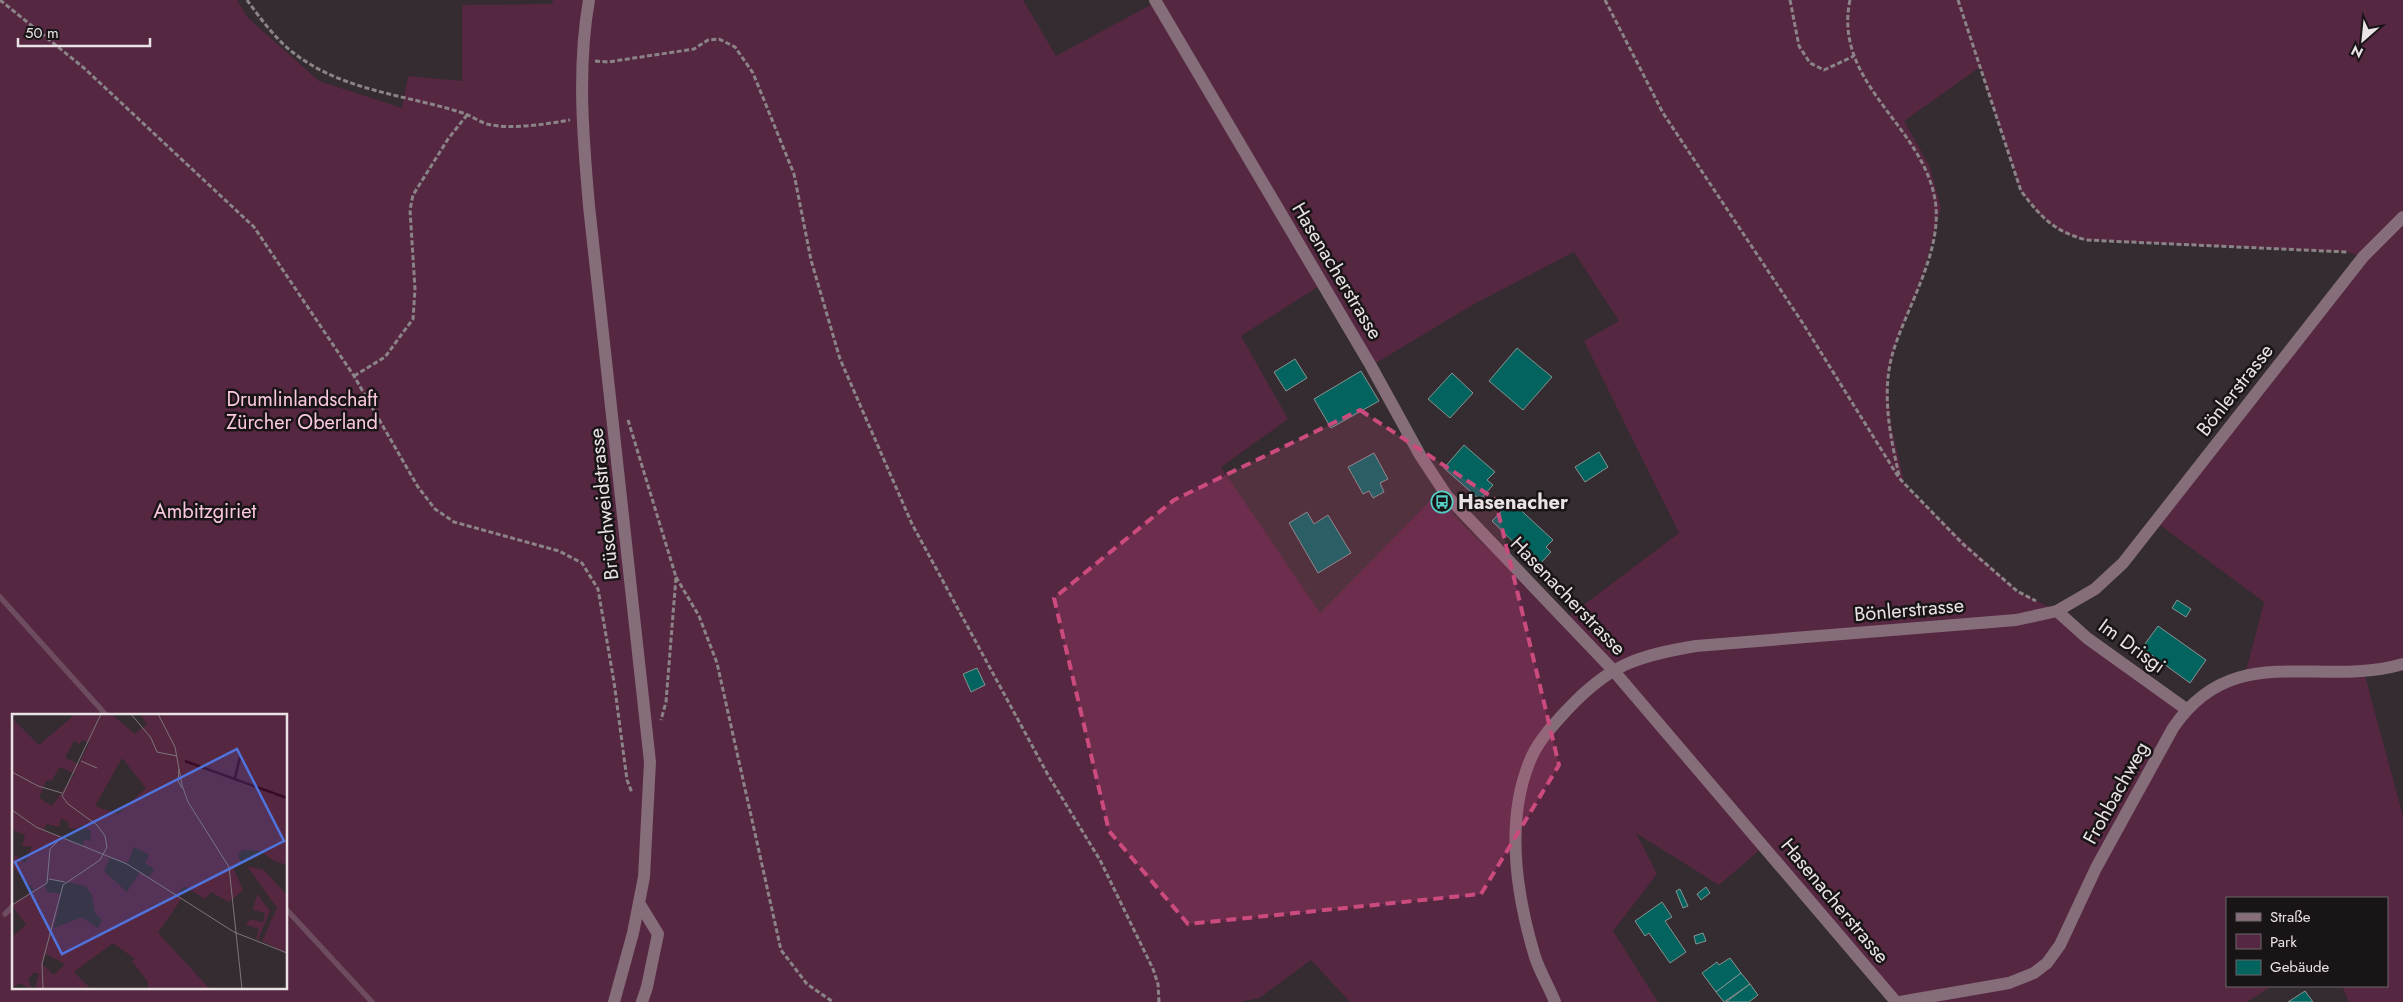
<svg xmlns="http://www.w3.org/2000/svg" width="2403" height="1002" font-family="Jost,sans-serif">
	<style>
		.green { fill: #562741; fill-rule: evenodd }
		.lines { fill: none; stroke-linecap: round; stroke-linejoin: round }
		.stream { stroke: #6d4c60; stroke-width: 5.5 }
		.building { fill: #03645f; stroke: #879391 }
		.path { stroke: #8b8487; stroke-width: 3; stroke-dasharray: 5 2.5; stroke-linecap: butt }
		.minor { stroke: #856d79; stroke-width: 12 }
		.marked { fill: #cc4b7e; fill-opacity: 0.2; stroke: #cc4b7e; stroke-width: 4; stroke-dasharray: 10 6; stroke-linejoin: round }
		.labels { text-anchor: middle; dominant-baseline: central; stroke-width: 5; stroke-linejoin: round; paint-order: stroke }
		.street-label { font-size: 20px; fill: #e9e3e6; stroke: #191517 }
		.park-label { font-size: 20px; fill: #fbc8e1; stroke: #191517 }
		.poi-label { font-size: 20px; font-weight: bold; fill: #e9e3e6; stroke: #191517; text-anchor: start }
		.inset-river { fill: none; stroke: #380b26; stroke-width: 2.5 }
		.inset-road { fill: none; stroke: #7c7579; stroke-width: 1 }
		.view { fill: #5073dc; fill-opacity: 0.15; stroke: #5073dc; stroke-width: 2.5 }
		.inset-edge { fill: none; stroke: #e9e3e6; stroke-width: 2.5 }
	</style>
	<rect width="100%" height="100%" fill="#342c30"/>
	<path class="green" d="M0 0H237L248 18 319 81 402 108 408 76 462 81V5L552 4 553 0H1023L1056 56 1156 2 1155 0H2403V664L2364 672 2403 816V1002H2349L2342 986H2387V898H2227V986H2272L2247 1002H1896L1763 847 1719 885 1636 833 1657 874 1613 931 1658 1002H1350L1311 960 1259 998 1238 1002H0ZM1980 67 2021 191 2041 217 2064 234 2086 240 2348 252 2362 257 2156 522 2264 602 2245 675 2186 709 2057 611 2017 591 1905 486 1892 429 1887 380 1897 339 1920 285 1941 208 1930 167 1904 121ZM1574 252 1619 321 1584 341 1679 533 1565 619 1466 528 1436 495 1320 613 1221 467 1288 419 1241 336 1322 284 1371 366 1474 304ZM14 716H286V988H14Z"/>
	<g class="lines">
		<g class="stream">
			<path d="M0 597 107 716"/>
			<path d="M286 909 372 1002"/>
			<path d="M5 914 14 905"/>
		</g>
	</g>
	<g class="building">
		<path d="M1517 348 1552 377 1523 410 1489 381Z"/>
		<path d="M1295 359 1307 378 1286 391 1274 372Z"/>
		<path d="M1361 371 1379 401 1331 428 1314 399Z"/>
		<path d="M1452 373 1473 393 1450 418 1428 399Z"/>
		<path d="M1464 445 1495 472 1487 480 1493 485 1480 500 1444 468Z"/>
		<path d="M1599 452 1608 467 1585 482 1575 467Z"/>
		<path d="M1374 453 1388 479 1380 483 1384 492 1373 498 1369 491 1363 494 1348 467Z"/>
		<path d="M1511 501 1553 540 1546 547 1551 552 1538 566 1492 521Z"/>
		<path d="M1307 512 1314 524 1328 515 1351 553 1318 573 1289 523Z"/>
		<path d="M2177 600 2191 609 2186 617 2172 608Z"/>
		<path d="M2158 626 2206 660 2190 683 2142 648Z"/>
		<path d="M977 668 985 685 971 692 963 674Z"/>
		<path d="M1706 887 1710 893 1701 900 1697 894Z"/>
		<path d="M1680 889 1688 906 1683 908 1676 891Z"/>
		<path d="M1662 902 1672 917 1665 921 1686 952 1670 963 1649 933 1645 936 1635 921Z"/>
		<path d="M1703 933 1706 941 1696 944 1694 936Z"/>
		<path d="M1730 958 1741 973 1716 992 1702 973 1717 962 1719 965Z"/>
		<path d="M1741 973 1750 984 1724 1002 1716 992Z"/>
		<path d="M1750 984 1758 995 1749 1002H1726Z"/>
		<path d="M2305 991 2313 1002H2288Z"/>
	</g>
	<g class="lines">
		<g class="path">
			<path d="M0 0 84 68 254 227 354 376 418 487 435 509 454 522 559 551 582 563 598 589 614 682 627 780 632 793"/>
			<path d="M247 0C260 18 277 41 295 54 345 92 409 95 466 114 473 117 480 122 487 124 510 130 547 124 570 120"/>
			<path d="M1605 0 1663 113 1802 322 1899 478 1963 544 2017 591 2036 601"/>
			<path d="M1790 0 1799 46 1810 63 1824 70 1854 56"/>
			<path d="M1850 0C1832 86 1928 127 1936 207 1940 255 1907 307 1893 352 1881 392 1890 436 1899 475"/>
			<path d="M1958 0 2021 191C2042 218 2052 230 2086 240L2347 252"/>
			<path d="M595 61 608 62 694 49 708 40 719 39 735 47 753 73 794 174 811 260 840 359 912 524 1048 775 1100 860 1153 969 1158 984 1159 1002"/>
			<path d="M354 376 385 357 413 319 415 289 410 210 413 195 448 139 467 115"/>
			<path d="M628 420 676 577 666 702 661 720"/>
			<path d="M676 577 699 616 717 663 781 950 807 984 833 1002"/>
		</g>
		<g class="minor">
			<path d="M589 0C577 68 583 137 589 206L650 762 644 877 633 933 614 1002"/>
			<path d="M1155 0 1371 366 1420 455 1447 496 1613 670 1896 1002"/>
			<path d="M2057 611 2087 638 2186 709"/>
			<path d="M639 903 658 934 647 987 642 1002"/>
			<path d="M1555 1002C1549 987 1540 972 1535 957 1516 894 1504 818 1532 756 1540 739 1554 724 1567 710 1609 665 1636 656 1696 646L2016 620 2057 611 2095 589 2123 563 2363 257 2403 217"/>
			<path d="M1900 1002 2009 983 2034 973 2047 963 2060 945 2096 868 2173 728C2234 638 2318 689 2403 664"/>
		</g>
	</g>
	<path class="marked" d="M1360 410 1495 499 1559 765 1481 894 1188 924 1109 831 1054 598 1174 500Z"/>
	<defs>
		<g id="bus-ring" transform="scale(1.125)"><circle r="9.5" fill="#191517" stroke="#55cec5" stroke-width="1.5"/><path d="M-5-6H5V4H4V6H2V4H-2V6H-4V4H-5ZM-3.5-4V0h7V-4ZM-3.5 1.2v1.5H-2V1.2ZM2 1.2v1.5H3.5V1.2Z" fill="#55cec5"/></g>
	</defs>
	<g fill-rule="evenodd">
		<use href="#bus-ring" x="1442" y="502"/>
	</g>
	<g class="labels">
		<g class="street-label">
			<text transform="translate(1337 271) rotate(59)">Hasenacherstrasse</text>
			<text transform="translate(2235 390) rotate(-52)">Bönlerstrasse</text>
			<text transform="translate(604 504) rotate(-96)">Brüschweidstrasse</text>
			<text transform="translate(1568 596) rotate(46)">Hasenacherstrasse</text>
			<text transform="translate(1909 610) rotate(-5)">Bönlerstrasse</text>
			<text transform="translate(2132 646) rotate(36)">Im Drisgi</text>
			<text transform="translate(2116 793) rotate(-61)">Frohbachweg</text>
			<text transform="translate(1835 901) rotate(50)">Hasenacherstrasse</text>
		</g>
		<g class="park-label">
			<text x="302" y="399">Drumlinlandschaft<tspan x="302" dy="23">Zürcher Oberland</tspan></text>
			<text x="205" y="511">Ambitzgiriet</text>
		</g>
		<g class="poi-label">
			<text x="1458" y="502">Hasenacher</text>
		</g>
	</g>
	<g transform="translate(12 714)">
		<rect width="275" height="275" fill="#342c30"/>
		<path d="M59 0H99L123 20 135 10 129 2 132 0H275V151L262 147 248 137 230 136 226 142 229 148 221 153 231 176 217 188 199 178 193 185 172 172 165 181 170 184 146 219 198 275H136V268L120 247 123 245 101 229 62 258 79 275H23L27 259H21L16 266 20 275 7 269 0 275V223L14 211 0 191 22 176 0 152 3 141 13 149 20 133 10 132 13 121 0 116V4L27 31 61 2ZM70 26 77 29 67 50 53 44 62 27 68 30ZM110 44 134 74 106 100 83 92ZM48 53 63 60 40 92 27 84 34 67 40 66ZM49 104 56 108 57 114 67 115 69 111 79 117 78 125 81 127 72 126 70 132 32 116 35 110 47 113ZM122 133 137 141 133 149 142 155 137 163 128 158 115 178 92 157 98 144 116 149ZM37 165 73 172 80 181 83 199 90 206 86 214 70 203 42 214 49 180 35 178 33 171ZM34 240 53 250 42 261 30 250ZM235 152 252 156 275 181V239L250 227 265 194ZM245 180 258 197 246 226 244 225 247 215 234 211 238 205 251 208 253 199 241 196Z" fill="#562741" fill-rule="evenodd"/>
		<path class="inset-river" d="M173 47 275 84M223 64 228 43"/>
		<path class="inset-road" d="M119 0 139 24 145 38 165 42M146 0 163 33 170 71 176 88 217 153 230 275M69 47 85 54M167 55 166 67 170 74M0 58 26 72 50 79M0 96 24 113 115 150 222 218 275 239M37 165 53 168M0 191 35 169 38 135 49 124M31 275 30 250 51 171 88 146 95 133 93 122 85 111 56 90 50 82 89 0"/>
		<path class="view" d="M225 35 272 127 50 240 3 148Z"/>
		<rect width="275" height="275" class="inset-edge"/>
	</g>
	<rect x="2226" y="897" width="162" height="90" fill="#191517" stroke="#6c676a"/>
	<rect x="2236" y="913" width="25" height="8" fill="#856d79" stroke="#6c676a"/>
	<text x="2270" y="922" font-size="15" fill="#e9e3e6">Straße</text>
	<rect x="2236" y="934" width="25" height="15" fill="#562741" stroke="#6c676a"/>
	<text x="2270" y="947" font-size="15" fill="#e9e3e6">Park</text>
	<rect x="2236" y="960" width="25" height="15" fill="#03645f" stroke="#6c676a"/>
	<text x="2270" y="972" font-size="15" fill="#e9e3e6">Gebäude</text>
	<g transform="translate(2363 40) rotate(207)" stroke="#191517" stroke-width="4" paint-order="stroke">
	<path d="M0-4L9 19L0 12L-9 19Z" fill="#e9e3e6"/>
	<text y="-8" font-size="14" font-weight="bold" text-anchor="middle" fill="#e9e3e6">N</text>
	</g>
	<path d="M18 38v8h132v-8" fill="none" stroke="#e9e3e6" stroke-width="2.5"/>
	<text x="25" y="38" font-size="15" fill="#e9e3e6" stroke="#191517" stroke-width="4" paint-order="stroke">50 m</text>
</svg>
